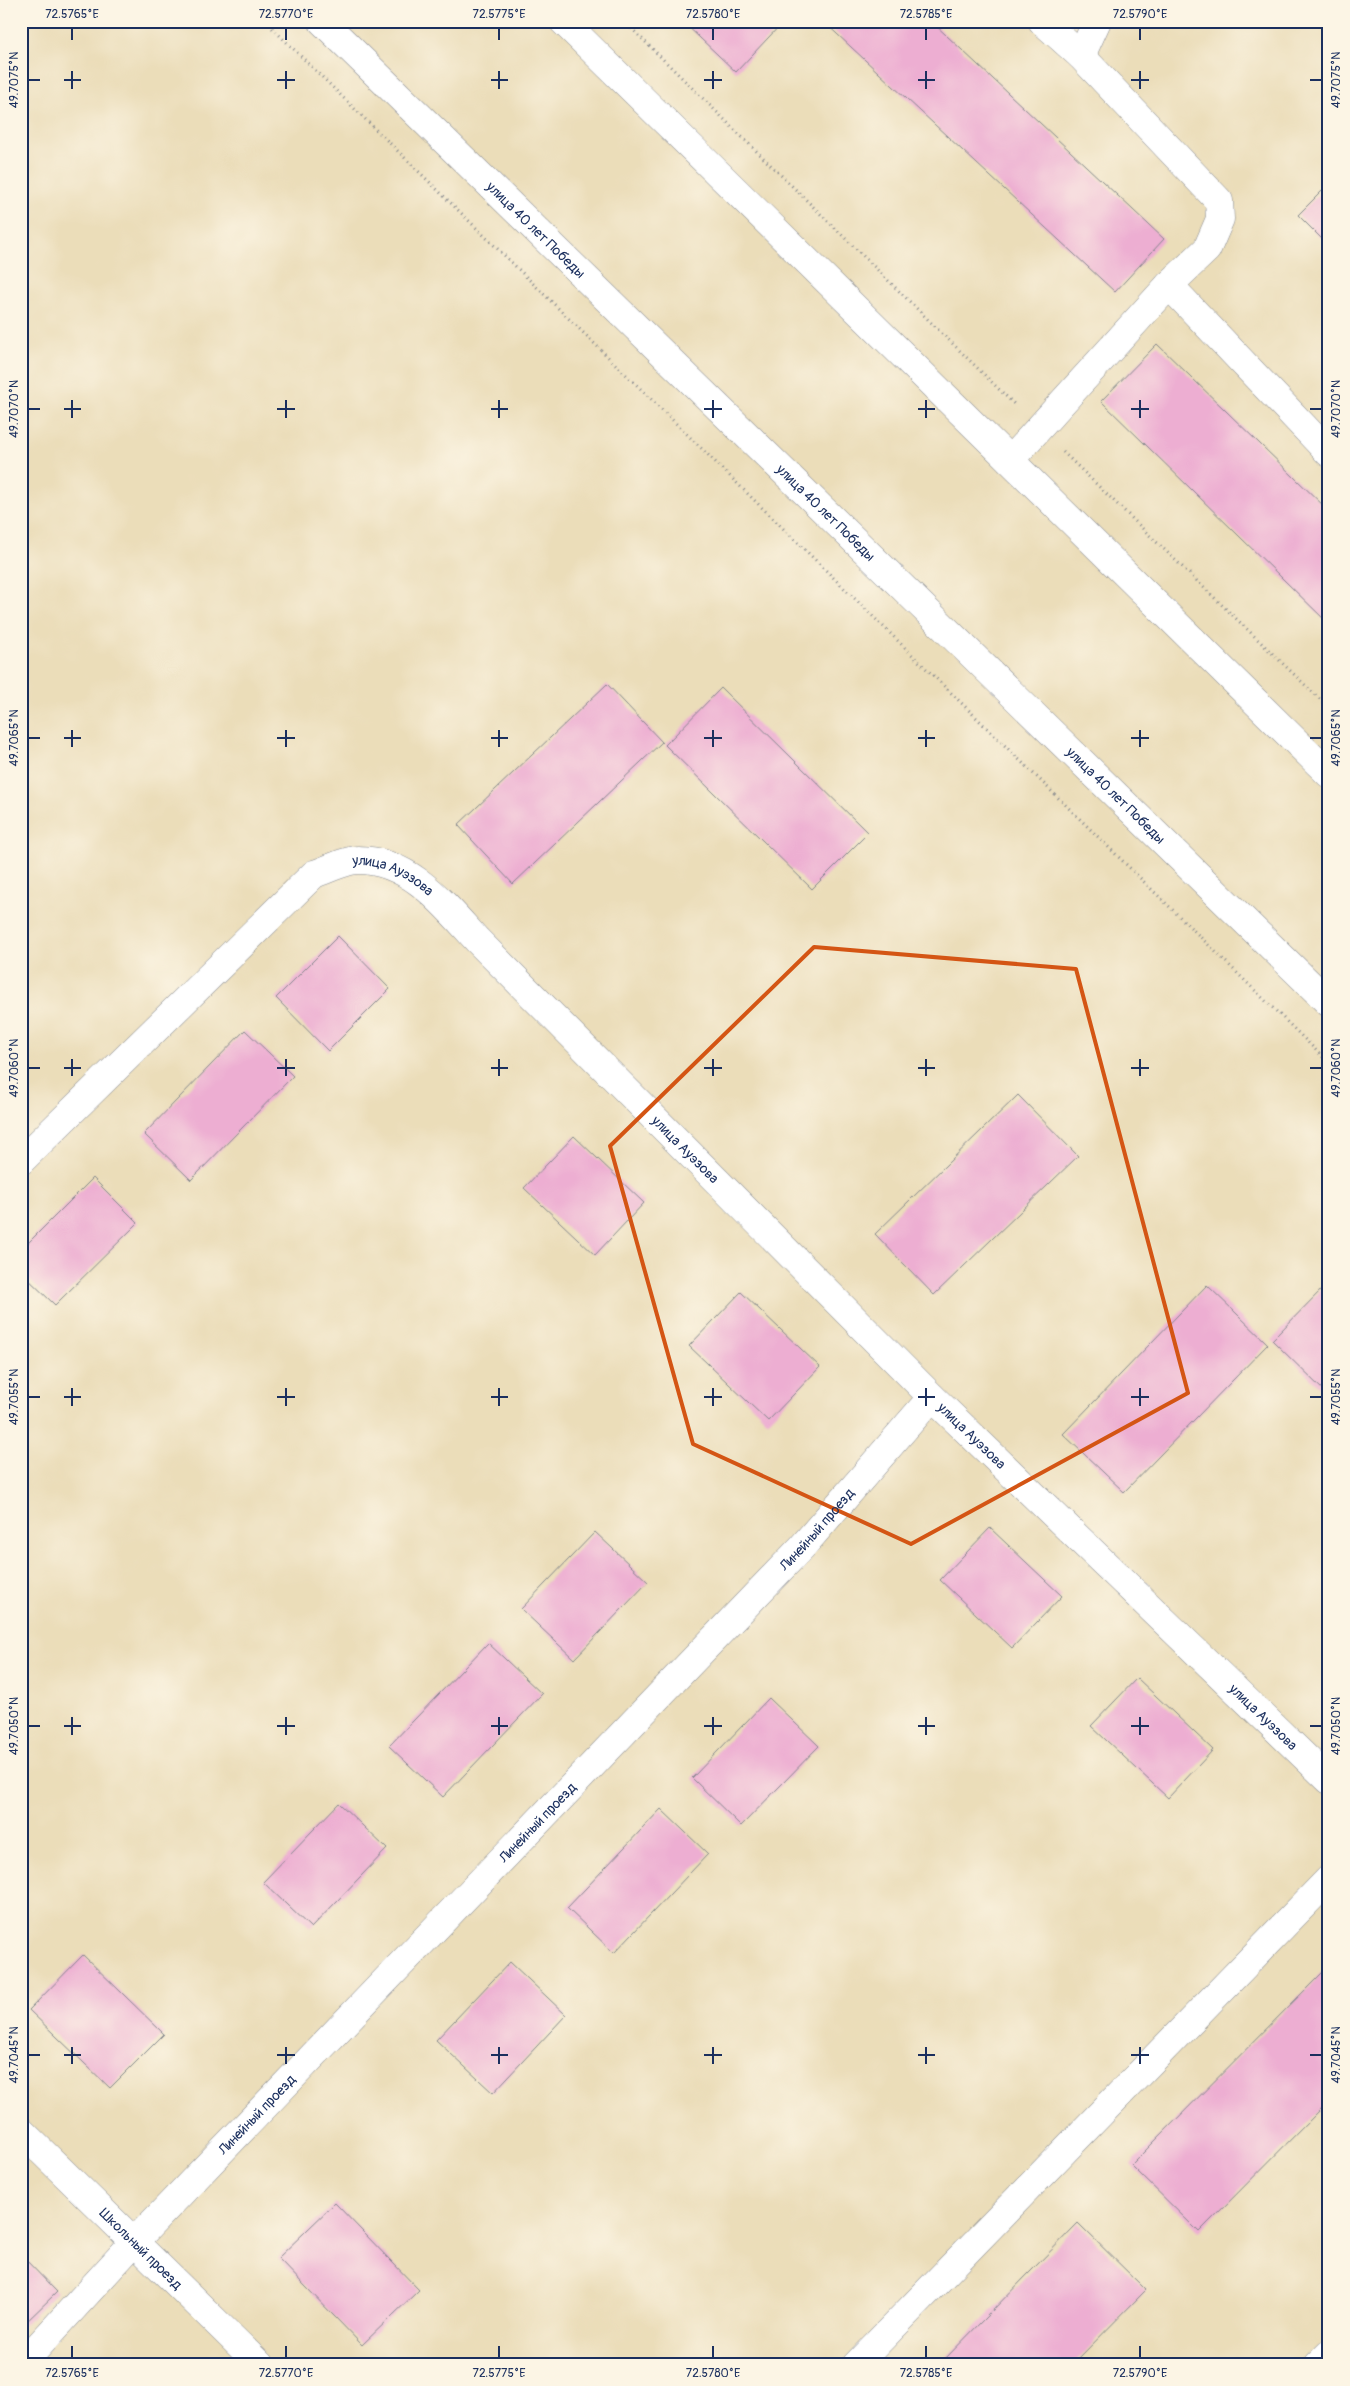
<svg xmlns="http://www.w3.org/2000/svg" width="1350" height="2386" font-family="Pangolin,sans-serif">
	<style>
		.building { fill: #edaed2 }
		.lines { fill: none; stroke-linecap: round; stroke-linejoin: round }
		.minor-casing { stroke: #83868c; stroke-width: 29 }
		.path { stroke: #83868c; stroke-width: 3; stroke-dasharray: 1 4; stroke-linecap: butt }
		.minor { stroke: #fff; stroke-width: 28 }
		.marked { fill: none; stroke: #d45514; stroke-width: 4; stroke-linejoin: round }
		.ticks { fill: none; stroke: #1b2f5e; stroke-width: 2 }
		.labels { text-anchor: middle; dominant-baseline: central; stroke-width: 5; stroke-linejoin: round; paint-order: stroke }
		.street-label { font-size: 14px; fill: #1b2f5e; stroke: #fcf5e5 }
		.neatline { fill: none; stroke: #1b2f5e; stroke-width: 2 }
		.ticks-label { font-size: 12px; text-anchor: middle; fill: #1b2f5e }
	</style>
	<rect width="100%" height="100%" fill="#fcf5e5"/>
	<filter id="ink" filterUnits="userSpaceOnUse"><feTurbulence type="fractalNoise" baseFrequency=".02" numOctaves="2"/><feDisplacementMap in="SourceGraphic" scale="10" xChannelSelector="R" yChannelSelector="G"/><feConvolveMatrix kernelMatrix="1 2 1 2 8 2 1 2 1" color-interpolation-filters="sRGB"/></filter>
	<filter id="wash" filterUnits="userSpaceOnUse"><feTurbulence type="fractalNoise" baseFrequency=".0096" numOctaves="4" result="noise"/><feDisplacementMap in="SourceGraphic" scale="20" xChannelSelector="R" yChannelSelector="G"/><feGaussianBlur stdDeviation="1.12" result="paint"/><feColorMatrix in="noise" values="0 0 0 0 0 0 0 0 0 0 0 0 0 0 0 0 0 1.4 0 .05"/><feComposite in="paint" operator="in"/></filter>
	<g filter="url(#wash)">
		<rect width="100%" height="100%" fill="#ebddb9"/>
		<g id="blocks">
			<g class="building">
				<path d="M682 21H784L736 72Z"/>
				<path d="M823 21H931L1164 239 1115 292Z"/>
				<path d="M1329 184V246L1298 215Z"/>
				<path d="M1157 344 1329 511V624L1101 401Z"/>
				<path d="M607 684 662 742 513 884 458 825Z"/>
				<path d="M721 688 868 833 812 889 665 745Z"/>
				<path d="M338 936 390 989 328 1051 276 998Z"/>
				<path d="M245 1030 293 1076 191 1180 144 1134Z"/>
				<path d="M1018 1095 1078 1156 934 1295 875 1234Z"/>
				<path d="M574 1136 644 1203 595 1255 524 1188Z"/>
				<path d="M93 1178 138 1223 55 1305 21 1272V1250Z"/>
				<path d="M1329 1282V1396L1272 1340Z"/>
				<path d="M1207 1285 1268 1344 1124 1492 1063 1434Z"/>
				<path d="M741 1292 820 1367 768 1421 689 1346Z"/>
				<path d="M990 1528 1062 1596 1012 1648 940 1580Z"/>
				<path d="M595 1532 648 1582 574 1659 521 1609Z"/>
				<path d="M488 1643 542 1694 443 1797 389 1746Z"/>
				<path d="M1137 1678 1213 1750 1168 1798 1091 1726Z"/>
				<path d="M769 1698 819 1746 741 1826 692 1778Z"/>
				<path d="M339 1803 387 1849 311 1928 263 1882Z"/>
				<path d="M661 1809 708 1854 614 1953 567 1908Z"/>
				<path d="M83 1955 164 2034 110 2088 29 2010Z"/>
				<path d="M510 1962 566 2015 493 2093 436 2040Z"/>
				<path d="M1329 1966V2101L1199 2232 1131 2165Z"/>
				<path d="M335 2203 419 2290 362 2345 278 2258Z"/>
				<path d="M1078 2223 1146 2290 1072 2365H939Z"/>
				<path d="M21 2255 57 2292 21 2327Z"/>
			</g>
		</g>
	</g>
	<g filter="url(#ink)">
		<use href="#blocks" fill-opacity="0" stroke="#83868c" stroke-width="1"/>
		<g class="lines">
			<g class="minor-casing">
				<g id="minor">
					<path id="s1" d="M322 21 1329 1003"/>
					<path d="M563 21 1329 774"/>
					<path d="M1042 21 1081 56"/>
					<path d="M1169 285 1329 453"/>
					<path d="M1010 460 1169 285 1207 249 1220 219 1219 201 1081 56 1097 21"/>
					<path id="s2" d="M21 1161 314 874C327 870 345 860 358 860 410 860 445 905 477 940L932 1397 1329 1780"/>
					<path id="s3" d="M21 2131 260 2365"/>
					<path id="s4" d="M21 2365 135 2241 802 1547 932 1397"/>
					<path d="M856 2365 1329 1879"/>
					<path d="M1318 2365 1329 2354"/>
				</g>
			</g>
			<g class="path">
				<path d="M265 21 1329 1063"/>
				<path d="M624 21 1014 404"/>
				<path d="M1063 452 1329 708"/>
			</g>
			<use href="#minor" class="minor"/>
		</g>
	</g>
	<path class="marked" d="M814 947 1076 969 1188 1393 911 1544 693 1444 610 1146Z"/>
	<path class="ticks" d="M72 28V40M286 28V40M499 28V40M713 28V40M926 28V40M1140 28V40M72 71V89M286 71V89M499 71V89M713 71V89M926 71V89M1140 71V89M28 80H40M64 80H81M277 80H295M491 80H508M704 80H722M918 80H935M1131 80H1149M1310 80H1322M72 400V418M286 400V418M499 400V418M713 400V418M926 400V418M1140 400V418M28 409H40M64 409H81M277 409H295M491 409H508M704 409H722M918 409H935M1131 409H1149M1310 409H1322M72 730V747M286 730V747M499 730V747M713 730V747M926 730V747M1140 730V747M28 738H40M64 738H81M277 738H295M491 738H508M704 738H722M918 738H935M1131 738H1149M1310 738H1322M72 1059V1076M286 1059V1076M499 1059V1076M713 1059V1076M926 1059V1076M1140 1059V1076M28 1068H40M64 1068H81M277 1068H295M491 1068H508M704 1068H722M918 1068H935M1131 1068H1149M1310 1068H1322M72 1388V1406M286 1388V1406M499 1388V1406M713 1388V1406M926 1388V1406M1140 1388V1406M28 1397H40M64 1397H81M277 1397H295M491 1397H508M704 1397H722M918 1397H935M1131 1397H1149M1310 1397H1322M72 1717V1735M286 1717V1735M499 1717V1735M713 1717V1735M926 1717V1735M1140 1717V1735M28 1726H40M64 1726H81M277 1726H295M491 1726H508M704 1726H722M918 1726H935M1131 1726H1149M1310 1726H1322M72 2047V2064M286 2047V2064M499 2047V2064M713 2047V2064M926 2047V2064M1140 2047V2064M28 2055H40M64 2055H81M277 2055H295M491 2055H508M704 2055H722M918 2055H935M1131 2055H1149M1310 2055H1322M72 2346V2358M286 2346V2358M499 2346V2358M713 2346V2358M926 2346V2358M1140 2346V2358"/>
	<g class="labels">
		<g class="street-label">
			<text stroke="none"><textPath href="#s1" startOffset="299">улица 40 лет Победы</textPath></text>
			<text stroke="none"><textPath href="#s1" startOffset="704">улица 40 лет Победы</textPath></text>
			<text stroke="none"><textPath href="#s1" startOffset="1109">улица 40 лет Победы</textPath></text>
			<text stroke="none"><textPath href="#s2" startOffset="495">улица Ауэзова</textPath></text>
			<text stroke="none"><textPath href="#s2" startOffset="900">улица Ауэзова</textPath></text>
			<text stroke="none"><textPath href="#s2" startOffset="1305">улица Ауэзова</textPath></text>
			<text stroke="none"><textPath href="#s4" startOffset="1154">Линейный проезд</textPath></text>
			<text stroke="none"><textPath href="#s2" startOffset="1710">улица Ауэзова</textPath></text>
			<text stroke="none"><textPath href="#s4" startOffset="749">Линейный проезд</textPath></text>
			<text stroke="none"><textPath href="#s4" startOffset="344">Линейный проезд</textPath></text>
			<text stroke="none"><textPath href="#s3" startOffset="168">Школьный проезд</textPath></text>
		</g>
	</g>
	<rect width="1350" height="2386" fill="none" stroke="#fcf5e5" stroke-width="55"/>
	<rect x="28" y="28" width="1294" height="2330" class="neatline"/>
	<g class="ticks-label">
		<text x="72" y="18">72.5765°E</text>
		<text x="286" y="18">72.5770°E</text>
		<text x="499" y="18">72.5775°E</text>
		<text x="713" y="18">72.5780°E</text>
		<text x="926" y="18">72.5785°E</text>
		<text x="1140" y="18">72.5790°E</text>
		<text transform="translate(14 80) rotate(-90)" y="4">49.7075°N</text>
		<text transform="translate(1336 80) rotate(-90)" y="4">49.7075°N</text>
		<text transform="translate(14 409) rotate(-90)" y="4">49.7070°N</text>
		<text transform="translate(1336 409) rotate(-90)" y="4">49.7070°N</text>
		<text transform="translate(14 738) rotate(-90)" y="4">49.7065°N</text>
		<text transform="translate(1336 738) rotate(-90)" y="4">49.7065°N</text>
		<text transform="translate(14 1068) rotate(-90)" y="4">49.7060°N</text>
		<text transform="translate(1336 1068) rotate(-90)" y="4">49.7060°N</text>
		<text transform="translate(14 1397) rotate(-90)" y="4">49.7055°N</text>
		<text transform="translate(1336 1397) rotate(-90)" y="4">49.7055°N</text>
		<text transform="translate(14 1726) rotate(-90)" y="4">49.7050°N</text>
		<text transform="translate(1336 1726) rotate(-90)" y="4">49.7050°N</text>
		<text transform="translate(14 2055) rotate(-90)" y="4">49.7045°N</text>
		<text transform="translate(1336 2055) rotate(-90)" y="4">49.7045°N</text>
		<text x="72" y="2377">72.5765°E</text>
		<text x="286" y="2377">72.5770°E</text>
		<text x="499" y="2377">72.5775°E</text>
		<text x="713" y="2377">72.5780°E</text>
		<text x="926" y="2377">72.5785°E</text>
		<text x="1140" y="2377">72.5790°E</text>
	</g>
</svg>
